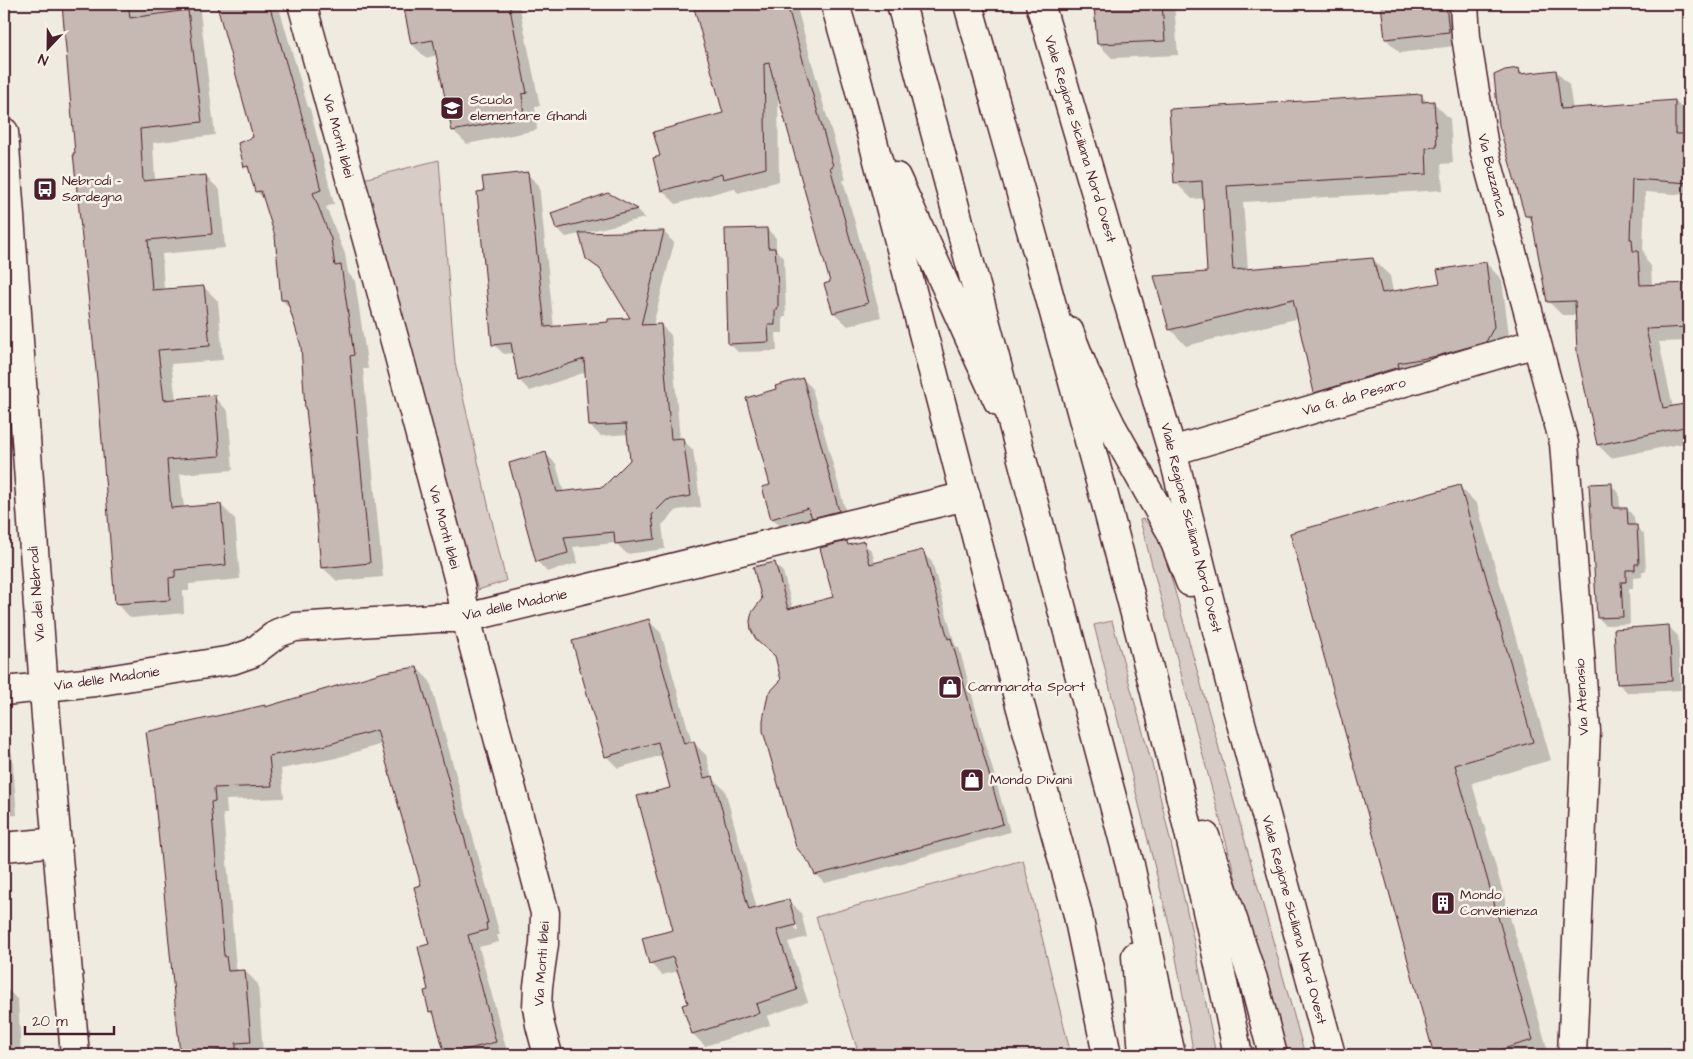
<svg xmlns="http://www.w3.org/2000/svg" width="1693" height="1059" font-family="'Architects Daughter',sans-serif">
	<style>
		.green { fill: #d8cdc6; stroke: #917678 }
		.shadow { fill: #0003; fill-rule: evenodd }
		.building { fill: #c6b8b3; stroke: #4a1f2b }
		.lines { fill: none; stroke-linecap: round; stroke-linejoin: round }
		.minor-casing { stroke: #4a1f2b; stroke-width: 31 }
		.major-casing { stroke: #4a1f2b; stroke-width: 31 }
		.minor { stroke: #f7f3e8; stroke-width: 28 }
		.major { stroke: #f7f3e8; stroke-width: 28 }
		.labels { text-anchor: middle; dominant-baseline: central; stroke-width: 5; stroke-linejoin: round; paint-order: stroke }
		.poi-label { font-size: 14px; fill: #4a1f2b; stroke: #f7f3e8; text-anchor: start }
		.street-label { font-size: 14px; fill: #4a1f2b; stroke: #f7f3e8 }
	</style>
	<rect width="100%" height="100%" fill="#f0ebe0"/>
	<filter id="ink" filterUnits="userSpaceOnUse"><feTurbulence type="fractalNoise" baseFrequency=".02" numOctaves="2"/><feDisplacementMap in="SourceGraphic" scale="10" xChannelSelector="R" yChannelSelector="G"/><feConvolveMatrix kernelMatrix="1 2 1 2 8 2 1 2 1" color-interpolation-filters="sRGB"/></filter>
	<g filter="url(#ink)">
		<g class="green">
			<path d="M439 160 455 363 506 581 478 590 474 576 467 574 359 180Z"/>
			<path d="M1143 519 1151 527 1158 531 1305 1055H1283L1140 520Z"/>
			<path d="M1112 621 1155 775 1193 937 1216 1055H1194L1172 936 1094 625Z"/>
			<path d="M1023 860 1071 1055H859L816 917Z"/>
		</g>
		<g class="shadow">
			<path d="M63 4H199L215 135 153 143 155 181 205 176 220 190 225 248 162 254 164 290 204 287 218 301 223 360 171 364 176 400 214 397 228 411 233 470 180 474 184 508 221 505 235 519 240 579 189 584V591H183L184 613 131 618 117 604 98 379 80 204Z"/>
			<path d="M217 4H278L308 107 310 109 334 204 326 207 345 254 348 273 355 281 368 369H363L383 577 337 581 322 567 302 346 291 309 282 300 276 236 265 200 256 191 251 172 245 166 254 138Z"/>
			<path d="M404 4H519L540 106 535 107 537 130 467 144 453 130 437 55 426 58 412 44Z"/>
			<path d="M695 4H796L823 103 846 180H843L881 317 848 326 834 313 832 282 778 93 779 181 738 193 734 188 676 204 662 190 661 157 724 114Z"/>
			<path d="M1095 4H1174L1178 55 1112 58 1098 44Z"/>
			<path d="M1382 4H1458L1462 45 1400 53 1386 39Z"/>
			<path d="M1519 70 1524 75 1556 71 1569 85 1573 110 1675 101 1688 115 1689 195 1645 192 1643 251 1645 254 1646 260 1651 266 1652 286 1689 284V341L1659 342 1673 408 1689 404V442L1611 458 1598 445 1577 315H1562L1548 301 1534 223 1526 215Z"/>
			<path d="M1421 96 1428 102H1433L1450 119 1453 163 1441 164 1443 190 1243 202 1248 270 1373 259 1390 276 1393 292 1442 284 1486 263 1502 280 1510 344 1332 408 1315 392 1299 318 1186 346 1170 329 1209 273 1204 198 1192 199 1175 182Z"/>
			<path d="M528 175 539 185 554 328 609 323 632 319 605 274 587 258 580 234 566 237 557 228 608 195 637 210 645 218 582 233 664 232 674 243 653 325H661L671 335 680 440 682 439 693 450 701 507 677 510 662 525 665 549 627 554 616 543 573 547 578 563 547 572 537 561 546 454 556 464 564 493 604 489 632 461 628 434 601 436 590 426 586 372 530 391 519 380 514 353 504 354 493 344Z"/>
			<path d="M767 229 776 238V250L784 258 786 317H783V333H776L777 351 738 352 729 343Z"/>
			<path d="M803 379 812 388 848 520 822 526 814 518 781 527 772 518V486L778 390Z"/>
			<path d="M1611 485 1619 493 1620 509H1627L1634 517 1635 526 1644 534 1646 571H1642V577L1633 578V589H1629L1630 624 1606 625 1598 618Z"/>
			<path d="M1459 486 1477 504 1551 760 1472 783 1549 1055H1435L1292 534Z"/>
			<path d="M847 542 850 546 863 543 872 551 875 564 921 551 932 562 955 645 959 648 1010 832 866 873 825 883 816 874 783 680 777 657 758 641 763 599 775 564 783 572 793 609 834 598Z"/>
			<path d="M649 621 661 633 692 743H694L706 755 712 778 725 790 757 909 789 900 801 913 807 937 788 942 808 1002 767 1016 770 1025 705 1046 693 1034 689 1003 679 971 662 975 650 963 675 931 672 788 663 755 618 768 606 756ZM791 913H794L798 931H796Z"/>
			<path d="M1669 627 1678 636 1681 690 1628 693 1618 683Z"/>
			<path d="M417 668 430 681 500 935H497L499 942 479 947 508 1055H446L437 1018 430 1011 431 945 423 886 382 744 336 758 281 769 284 798 226 800 227 814H223L236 968 239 972 245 971 258 984 263 1054 183 1055 154 781 264 706 266 708Z"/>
			<path d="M4 745 12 753 17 815 4 816Z"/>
			<path d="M7 989 18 1000 21 1055H4V990Z"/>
		</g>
		<g class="building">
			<path d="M62 4H128L130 18 188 10 202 122 140 129 143 181 206 175 212 234 148 240 152 290 204 286 210 346 158 350 164 400 215 395 220 456 167 460 171 508 221 504 226 565 175 570V577L169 578 170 600 115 604 97 379 73 153H75Z"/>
			<path d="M234 4H269L295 94 296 93 321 190 313 193 331 239 335 266 341 265 354 355 350 356 370 563 321 568 311 456 306 409H305L301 346 287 300H281L275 236 261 191 255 192 248 166 244 167 238 143 253 137 217 6Z"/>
			<path d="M403 4H509L527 93 522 94 524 117 452 131 433 40 411 44Z"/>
			<path d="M693 4H787L833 166 830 167 868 303 833 313 824 284 830 282 769 63 764 64 766 168 723 179 722 174 661 191 653 158 660 156 653 132 723 113Z"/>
			<path d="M1094 4H1162L1165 41 1097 44Z"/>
			<path d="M1381 4H1446L1449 32 1385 39Z"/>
			<path d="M1519 68 1520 74 1556 70 1561 109 1675 100V134H1689V183L1632 179 1630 239H1632L1633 251H1638L1640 285 1689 283V327L1646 329 1663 408 1689 403V426L1597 445 1577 353 1575 301 1547 302 1531 216H1525L1499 126 1494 75 1505 70Z"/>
			<path d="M1422 94V102L1434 101 1437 147 1426 148 1427 174 1227 186 1233 270 1373 258 1382 293 1440 283 1437 270 1486 262 1494 327 1486 342 1437 356 1398 363 1399 367 1314 393 1293 299 1169 330 1154 276 1207 272 1202 181 1174 183 1169 109Z"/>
			<path d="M528 172 545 327 608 322V319L630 318 600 269 586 259 579 233 664 231 641 325 661 324 671 439 683 438 691 496 667 500 652 515 655 539 615 544 614 532 564 537 568 553 536 562 509 463 546 452 557 492 603 487 630 460 626 424 589 426 584 359 518 381 511 343 492 345 477 192 484 191 482 177Z"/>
			<path d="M608 193 638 209 556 229 551 213Z"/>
			<path d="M767 228 768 248H775L778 285V309H775V325H768L769 342 728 344 725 229Z"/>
			<path d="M803 378 839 511 812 518 808 508 771 519 762 487 770 485 746 398 776 389 775 386Z"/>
			<path d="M1612 483 1613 508H1627L1628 525H1637L1639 564H1635V570H1626V582H1621L1623 617 1597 618 1589 484Z"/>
			<path d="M1460 485 1533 742 1455 765 1533 1040 1483 1055H1434L1290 533Z"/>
			<path d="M847 541 848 545 864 541 870 564 922 550 924 552 948 639 951 638 1003 824 859 864 815 875 810 864 796 847 763 731V720L768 694 781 680 775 656 757 641 751 630 750 621 752 612 762 599 753 567 775 562 788 609 833 597 820 548Z"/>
			<path d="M649 619 684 744 694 741 704 778 713 776 749 910 789 899 796 925 777 930 797 990 756 1004 759 1013 692 1034 682 1005 688 1003 673 957 649 964 642 938 673 930 637 796 670 788 658 742 605 757 572 641Z"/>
			<path d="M1669 625 1672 681 1617 684 1614 629Z"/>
			<path d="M417 667 488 923H486L487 930 468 935 496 1042 445 1055 433 1011 429 1012 424 991 428 990 418 947 429 944 414 887 421 885 377 730 323 746 269 756 272 786 214 788 215 801 211 802 224 956H226L228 971 245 970 251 1042 236 1043V1049L180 1054 153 781 146 732 265 705V707L384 672Z"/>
		</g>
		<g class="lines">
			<g class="minor-casing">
				<g id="minor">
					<path d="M302 4 396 345 460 585 466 618 545 913 544 944 538 986 537 1007 540 1025 548 1055"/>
					<path d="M835 4 857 80 1019 701 1077 911 1107 1055"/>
					<path d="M1040 4 1172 451 1231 686 1331 1055"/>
					<path d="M1464 4 1466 37 1485 153 1564 443 1586 731 1572 1055"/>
					<path d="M4 132 46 717 75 1055"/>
					<path d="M896 177 998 401"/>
					<path d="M1069 331 1085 372 1111 425 1171 532 1190 582"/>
					<path d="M1172 451 1536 343"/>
					<path d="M4 691 95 682 232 660 252 653 278 633 295 627 438 618H466L966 496"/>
					<path d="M4 847 57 842"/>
				</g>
			</g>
			<g class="major-casing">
				<g id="major">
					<path d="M901 4 1130 865 1171 1055"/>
					<path d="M968 4C1065 352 1166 701 1238 1055"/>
					<path d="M1205 836 1253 979 1273 1055"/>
					<path d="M1136 956 1143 1055"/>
				</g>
			</g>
			<use href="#minor" class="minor"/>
			<use href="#major" class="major"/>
		</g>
	</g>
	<defs>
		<g id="school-square" transform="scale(1.25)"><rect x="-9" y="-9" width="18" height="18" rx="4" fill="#4a1f2b" stroke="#f7f3e8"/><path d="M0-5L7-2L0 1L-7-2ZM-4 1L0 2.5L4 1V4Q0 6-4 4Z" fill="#fff"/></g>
		<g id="bus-square" transform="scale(1.25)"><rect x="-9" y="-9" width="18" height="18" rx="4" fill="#4a1f2b" stroke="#f7f3e8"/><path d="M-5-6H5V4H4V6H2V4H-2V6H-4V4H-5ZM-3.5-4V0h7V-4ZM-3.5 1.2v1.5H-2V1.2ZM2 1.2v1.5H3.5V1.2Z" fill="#fff"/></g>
		<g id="shop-square" transform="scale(1.25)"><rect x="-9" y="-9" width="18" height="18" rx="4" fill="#4a1f2b" stroke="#f7f3e8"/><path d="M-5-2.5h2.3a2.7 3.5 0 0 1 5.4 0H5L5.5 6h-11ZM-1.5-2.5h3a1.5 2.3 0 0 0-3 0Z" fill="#fff"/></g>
		<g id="building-square" transform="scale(1.25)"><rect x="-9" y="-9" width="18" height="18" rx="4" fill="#4a1f2b" stroke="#f7f3e8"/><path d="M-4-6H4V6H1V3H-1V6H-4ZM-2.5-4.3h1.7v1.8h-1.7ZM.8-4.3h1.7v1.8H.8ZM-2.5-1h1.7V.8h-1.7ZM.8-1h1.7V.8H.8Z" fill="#fff"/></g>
	</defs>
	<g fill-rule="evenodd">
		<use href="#school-square" x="452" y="108"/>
		<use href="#bus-square" x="45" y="189"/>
		<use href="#shop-square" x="950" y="687"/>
		<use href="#shop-square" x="972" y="780"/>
		<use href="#building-square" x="1443" y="903"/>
	</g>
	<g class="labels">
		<g class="poi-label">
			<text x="470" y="100">Scuola<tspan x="470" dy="16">elementare Ghandi</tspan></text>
			<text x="62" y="181">Nebrodi -<tspan x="62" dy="16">Sardegna</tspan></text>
			<text x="968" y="687">Cammarata Sport</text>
			<text x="990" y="780">Mondo Divani</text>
			<text x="1460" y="895">Mondo<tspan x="1460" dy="16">Convenienza</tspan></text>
		</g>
		<g class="street-label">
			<text transform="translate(338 136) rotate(75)">Via Monti Iblei</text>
			<text transform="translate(1080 139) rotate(73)">Viale Regione Siciliana Nord Ovest</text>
			<text transform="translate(1492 175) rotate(76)">Via Buzzanca</text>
			<text transform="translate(1354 397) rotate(-16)">Via G. da Pesaro</text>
			<text transform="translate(444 527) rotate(75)">Via Monti Iblei</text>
			<text transform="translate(1191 528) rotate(76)">Viale Regione Siciliana Nord Ovest</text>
			<text transform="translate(37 594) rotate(-94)">Via dei Nebrodi</text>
			<text transform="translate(515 605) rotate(-12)">Via delle Madonie</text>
			<text transform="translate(107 679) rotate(-8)">Via delle Madonie</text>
			<text transform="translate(1582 697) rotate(-93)">Via Atenasio</text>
			<text transform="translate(1294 920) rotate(75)">Viale Regione Siciliana Nord Ovest</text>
			<text transform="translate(542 964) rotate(-86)">Via Monti Iblei</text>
		</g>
	</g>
	<rect width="1693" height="1059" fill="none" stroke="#f7f3e8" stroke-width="20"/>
	<rect x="10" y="10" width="1673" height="1039" fill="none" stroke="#4a1f2b" stroke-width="2" filter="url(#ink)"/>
	<g transform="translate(48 48) rotate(202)" stroke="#f7f3e8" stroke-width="4" paint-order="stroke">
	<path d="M0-4L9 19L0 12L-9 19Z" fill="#4a1f2b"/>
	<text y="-8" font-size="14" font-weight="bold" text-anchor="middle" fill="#4a1f2b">N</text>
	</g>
	<path d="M25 1026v8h89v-8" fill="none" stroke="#4a1f2b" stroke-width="2.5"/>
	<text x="32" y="1026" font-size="15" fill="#4a1f2b" stroke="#f7f3e8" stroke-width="4" paint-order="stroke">20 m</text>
</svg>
